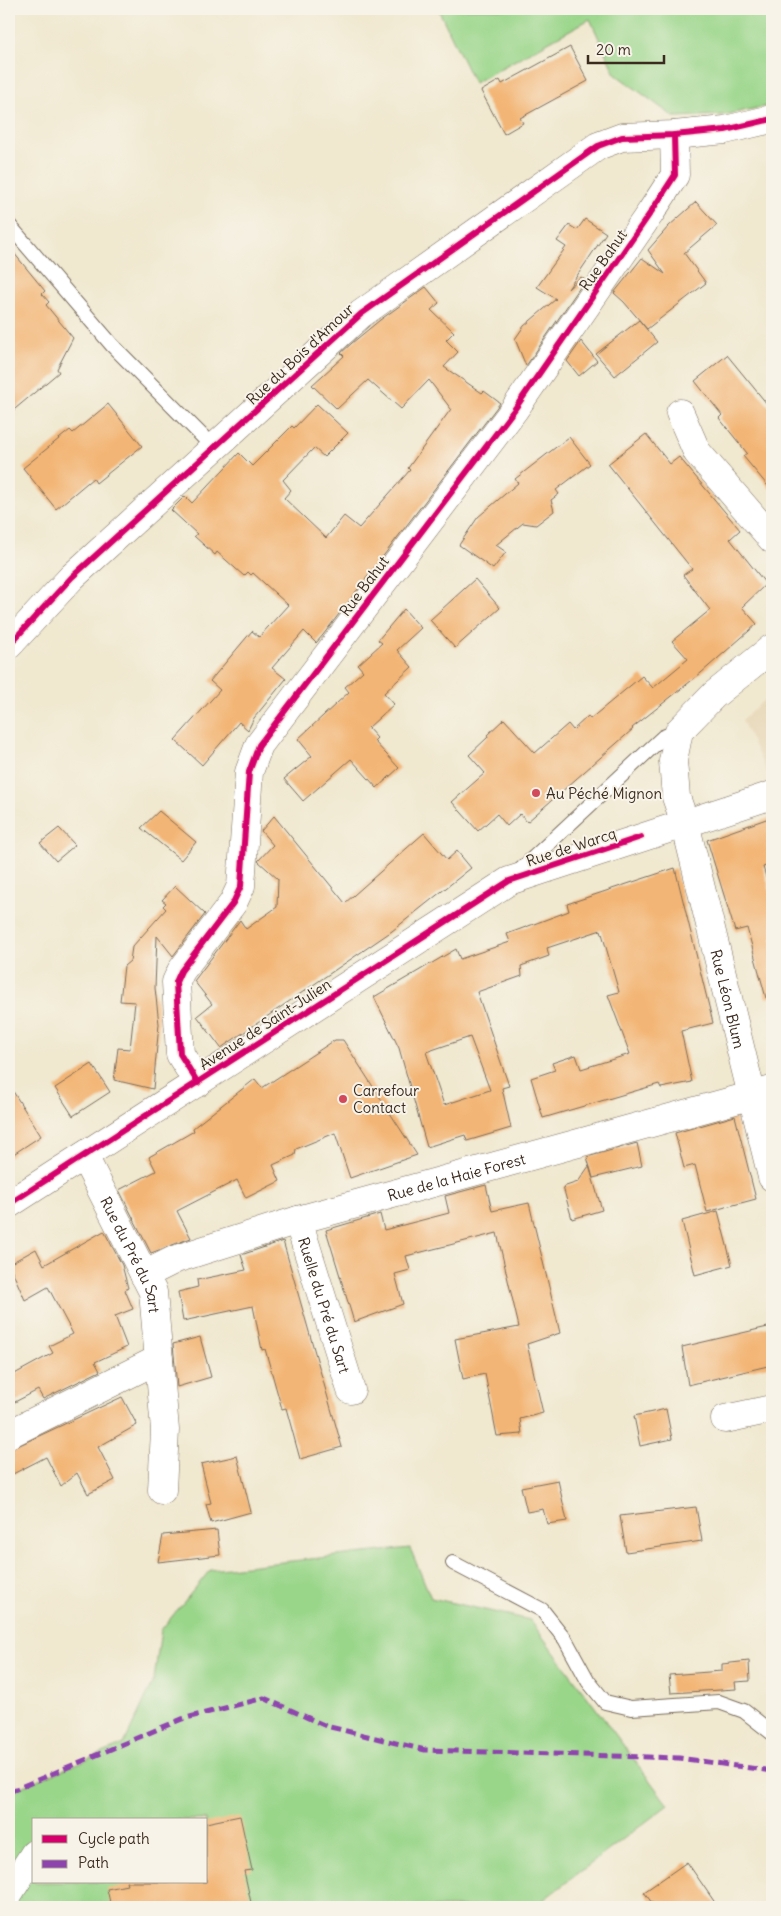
<svg xmlns="http://www.w3.org/2000/svg" width="781" height="1916" font-family="Delius,sans-serif">
	<style>
		.built { fill: #e8d9ba }
		.green { fill: #9ad68a; stroke: #6a8054; fill-rule: evenodd }
		.building { fill: #f3b574; fill-rule: evenodd }
		.lines { fill: none; stroke-linecap: round; stroke-linejoin: round }
		.lane-casing { stroke: #7a6c5c; stroke-width: 16 }
		.street-casing { stroke: #7a6c5c; stroke-width: 29 }
		.secondary-casing { stroke: #7a6c5c; stroke-width: 29 }
		.lane { stroke: #fff; stroke-width: 14 }
		.street { stroke: #fff; stroke-width: 28 }
		.secondary { stroke: #fff; stroke-width: 28 }
		.quiet { stroke: #8e44ad; stroke-width: 5; stroke-dasharray: 10 5; stroke-linecap: butt }
		.cycleway-casing { stroke: #f7f3e8; stroke-width: 9 }
		.cycleway { stroke: #d6006c; stroke-width: 6 }
		.poi-dot { fill: #d1495b; stroke: #f7f3e8; stroke-width: 2 }
		.labels { text-anchor: middle; dominant-baseline: central; stroke-width: 4; stroke-linejoin: round; paint-order: stroke }
		.street-label { font-size: 15px; fill: #3b2a1e; stroke: #f7f3e8 }
		.poi-label { font-size: 15px; fill: #3b2a1e; stroke: #f7f3e8; text-anchor: start }
	</style>
	<rect width="100%" height="100%" fill="#f7f3e8"/>
	<filter id="ink" filterUnits="userSpaceOnUse"><feTurbulence type="fractalNoise" baseFrequency=".02" numOctaves="2"/><feDisplacementMap in="SourceGraphic" scale="10" xChannelSelector="R" yChannelSelector="G"/><feConvolveMatrix kernelMatrix="1 2 1 2 8 2 1 2 1" color-interpolation-filters="sRGB"/></filter>
	<filter id="wash" filterUnits="userSpaceOnUse"><feTurbulence type="fractalNoise" baseFrequency=".0096" numOctaves="4" result="noise"/><feDisplacementMap in="SourceGraphic" scale="20" xChannelSelector="R" yChannelSelector="G"/><feGaussianBlur stdDeviation="1.12" result="paint"/><feColorMatrix in="noise" values="0 0 0 0 0 0 0 0 0 0 0 0 0 0 0 0 0 1.4 0 .05"/><feComposite in="paint" operator="in"/></filter>
	<g filter="url(#wash)">
		<rect width="100%" height="100%" fill="#f0e8cf"/>
		<path class="built" d="M772 693V776L769 777 742 720Z"/>
		<g class="green">
			<path d="M438 9H772V105L724 115 674 117 615 74 590 19 474 83Z"/>
			<path d="M410 1548 431 1598 530 1620 668 1805 534 1907H9V1792L124 1744 154 1680 161 1630 210 1570ZM34 1820H206V1882H34Z"/>
		</g>
		<g id="blocks">
			<g class="building">
				<path d="M570 47 588 81 520 118 523 123 504 134 481 91 500 80 502 84Z"/>
				<path d="M696 202 717 225 684 253 706 283 647 329 624 302 614 293 642 258 665 274 648 250 669 226Z"/>
				<path d="M585 219 606 233 568 289 581 277 585 280 526 366 515 339 524 326 556 299 537 287 566 247 557 241 569 225 577 230Z"/>
				<path d="M9 247 45 291 42 294 49 302 46 305 73 338 57 369 59 372 9 414Z"/>
				<path d="M426 287 439 303 431 310 454 332 446 340 458 352 444 367 482 393 484 391 500 403 323 635 316 643 304 631 272 668 286 679 254 718 248 730 239 722 202 765 175 740 220 690 210 681 252 631 259 637 288 605 253 573 251 575 248 572 244 576 217 552 215 555 194 536 197 534 171 510 185 496 192 503 239 453 252 466 292 426 294 428 317 404 348 433 324 457 314 448 283 480 291 490 284 498 326 538 344 516 359 528 410 470 408 468 451 409 429 380 401 409 368 380 337 409 312 385 344 356 341 353 352 343 380 320Z"/>
				<path d="M639 320 657 342 615 376 596 354Z"/>
				<path d="M581 341 597 361 579 376 567 361Z"/>
				<path d="M727 355 772 410V491L743 456 747 453 719 418 722 415 695 381Z"/>
				<path d="M108 404 142 446 96 483 93 478 56 509 23 468 70 430 73 433Z"/>
				<path d="M646 434 670 464 679 457 740 530 730 539 766 584 742 607 757 624 701 673 632 728 633 729 527 822 520 814 507 826 497 814 478 831 452 802 485 773 469 755 488 737 487 735 504 719 535 753 568 724 573 730 588 716 590 719 642 676 653 688 688 659 672 641 710 610 683 575 692 569 608 464Z"/>
				<path d="M569 437 590 464 556 490 559 494 551 500 554 511 536 525 523 523 496 545 506 552 493 569 459 545 478 517 518 483 515 479Z"/>
				<path d="M475 579 500 608 455 648 430 620Z"/>
				<path d="M404 609 421 628 397 650 412 667 384 693 394 704 368 728 377 738 374 741 399 768 377 788 351 759 303 801 284 779 312 756 298 739 349 692 345 687 363 671 358 665 382 643 378 640Z"/>
				<path d="M159 811 196 842 181 860 141 828Z"/>
				<path d="M274 816 345 903 424 833 447 860 457 851 471 868 392 931 221 1048 197 1016 212 1004 194 981 240 920 246 929 277 907 278 879 258 861 273 845 261 831Z"/>
				<path d="M772 817V864L763 867 772 897V997L766 998 747 928 735 931 707 840Z"/>
				<path d="M59 828 75 845 56 861 40 843Z"/>
				<path d="M675 868 713 1023 681 1031 692 1082 661 1088 659 1084 543 1118 531 1078 555 1070 552 1063 576 1055 581 1069 630 1054 608 995 619 992 601 930 547 948 549 956 521 966 522 976 477 992 509 1086 502 1088 511 1128 467 1141 465 1135 427 1147 399 1048 374 997 456 949 460 959 510 942 507 934 569 911 567 904ZM470 1037 490 1090 444 1105 426 1052Z"/>
				<path d="M175 886 205 914 173 956 157 936 155 988 159 1024 153 1089 114 1080 118 1048 130 1049 135 1002 120 1001 124 966 130 961 132 947 166 909 163 906 166 903 162 900Z"/>
				<path d="M335 1040H343L417 1155 350 1178 335 1133 296 1149 295 1155 273 1165 280 1181 246 1198 237 1180 177 1211 191 1238 151 1253 119 1190 156 1171 149 1157 194 1131 193 1128 255 1079 262 1088Z"/>
				<path d="M92 1064 110 1092 73 1116 55 1088Z"/>
				<path d="M9 1085 41 1136 9 1157Z"/>
				<path d="M735 1116 756 1199 707 1212 695 1165 684 1168 675 1133Z"/>
				<path d="M637 1143 642 1166 593 1178 587 1157Z"/>
				<path d="M589 1166 602 1210 572 1219 563 1187 578 1182Z"/>
				<path d="M486 1185 492 1211 529 1203 560 1333 527 1344 543 1413 520 1419 522 1434 497 1436 485 1374 463 1379 455 1339 519 1327 497 1233 406 1256 410 1270 395 1274 403 1304 354 1322 326 1230 380 1214 384 1230 449 1213 445 1196Z"/>
				<path d="M718 1211 732 1265 695 1275 682 1221Z"/>
				<path d="M104 1231 122 1265 128 1288 125 1290 133 1309 115 1316 127 1347 95 1362 100 1371 43 1399 38 1390 9 1405V1377L53 1353 49 1346 73 1334 48 1287 25 1300 9 1264 36 1249 44 1265Z"/>
				<path d="M283 1241 342 1447 300 1459 286 1408 282 1409 265 1349 262 1350 253 1306 183 1321 178 1292 198 1287 197 1280 246 1270 241 1255Z"/>
				<path d="M772 1326V1365L688 1385 682 1347Z"/>
				<path d="M200 1337 211 1377 177 1387 173 1344Z"/>
				<path d="M122 1397 137 1425 98 1447 115 1480 88 1494 77 1473 61 1486 46 1457 9 1476V1450Z"/>
				<path d="M666 1409 672 1439 640 1446 634 1416Z"/>
				<path d="M237 1456 251 1512 211 1523 206 1504 211 1503 201 1464Z"/>
				<path d="M558 1480 567 1521 547 1524 543 1509 527 1512 521 1487Z"/>
				<path d="M696 1507 702 1541 626 1552 620 1516Z"/>
				<path d="M217 1530 220 1555 158 1562 163 1535Z"/>
				<path d="M749 1661 750 1681 735 1682 736 1689 671 1693 669 1675 722 1671V1664Z"/>
				<path d="M240 1816 252 1870 244 1871 252 1907H111L107 1889 127 1885 126 1882H206V1823Z"/>
				<path d="M687 1862 718 1907H655L644 1892Z"/>
			</g>
		</g>
	</g>
	<g filter="url(#ink)">
		<use href="#blocks" fill-opacity="0" stroke="#7a6c5c" stroke-width="1"/>
		<g class="lines">
			<g class="lane-casing">
				<g id="lane">
					<path d="M9 225 112 345 215 449"/>
					<path d="M517 873 663 737 679 731"/>
					<path d="M453 1563 542 1610 565 1639 588 1681 605 1702 631 1708 719 1702 744 1711 772 1733"/>
				</g>
			</g>
			<g class="street-casing">
				<g id="street">
					<path d="M680 413 697 452 772 539"/>
					<path d="M9 645 72 577 361 314 598 146 622 137 674 135 725 130 772 119"/>
					<path id="s1" d="M685 823 772 1177"/>
					<path d="M198 1083 180 1054 176 982 181 971 233 903 241 886 249 772 259 745 514 410 651 212 675 175 674 135"/>
					<path id="s2" d="M84 1156 153 1292 165 1430 162 1490"/>
					<path id="s3" d="M298 1220 351 1390"/>
					<path id="s4" d="M144 1275 176 1259 298 1220 772 1090"/>
					<path d="M725 1419 772 1409"/>
					<path d="M9 1434 159 1359"/>
					<path d="M9 1893 34 1854"/>
				</g>
			</g>
			<g class="secondary-casing">
				<g id="secondary">
					<path d="M685 823 676 797 673 761 679 731 714 695 772 648"/>
					<path d="M9 1204 509 881 772 795"/>
				</g>
			</g>
			<use href="#lane" class="lane"/>
			<use href="#street" class="street"/>
			<use href="#secondary" class="secondary"/>
			<path class="quiet" d="M9 1792 182 1719 264 1698 326 1726 425 1750 679 1758 772 1771"/>
			<g class="cycleway-casing">
				<g id="cycleway">
					<path d="M9 645 72 577 361 314 598 146 622 137 674 135 725 130 772 119"/>
					<path d="M198 1083 180 1054 176 982 181 971 233 903 241 886 249 772 259 745 514 410 651 212 675 175 674 135"/>
					<path d="M9 1204 509 881 641 837"/>
				</g>
			</g>
			<use href="#cycleway" class="cycleway"/>
		</g>
	</g>
	<g class="poi-dot">
		<circle cx="536" cy="793" r="5"/>
		<circle cx="343" cy="1099" r="5"/>
	</g>
	<g class="labels">
		<g class="street-label">
			<text transform="translate(603 260) rotate(-55)">Rue Bahut</text>
			<text transform="translate(300 354) rotate(-43)">Rue du Bois d'Amour</text>
			<text transform="translate(364 586) rotate(-53)">Rue Bahut</text>
			<text transform="translate(571 847) rotate(-18)">Rue de Warcq</text>
			<text stroke="none"><textPath href="#s1" startOffset="181">Rue Léon Blum</textPath></text>
			<text transform="translate(265 1024) rotate(-33)">Avenue de Saint-Julien</text>
			<text stroke="none"><textPath href="#s4" startOffset="328">Rue de la Haie Forest</textPath></text>
			<text stroke="none"><textPath href="#s2" startOffset="110">Rue du Pré du Sart</textPath></text>
			<text stroke="none"><textPath href="#s3" startOffset="89">Ruelle du Pré du Sart</textPath></text>
		</g>
		<g class="poi-label">
			<text x="546" y="793">Au Péché Mignon</text>
			<text x="353" y="1090">Carrefour<tspan x="353" dy="17">Contact</tspan></text>
		</g>
	</g>
	<rect width="781" height="1916" fill="none" stroke="#f7f3e8" stroke-width="30"/>
	<rect x="32" y="1818" width="175" height="65" fill="#f7f3e8" stroke="#aca397"/>
	<rect x="42" y="1835" width="25" height="8" fill="#d6006c" stroke="#aca397"/>
	<text x="78" y="1844" font-size="15" fill="#3b2a1e">Cycle path</text>
	<rect x="42" y="1860" width="25" height="8" fill="#8e44ad" stroke="#aca397"/>
	<text x="78" y="1868" font-size="15" fill="#3b2a1e">Path</text>
	<path d="M588 55v8h76v-8" fill="none" stroke="#3b2a1e" stroke-width="2.5"/>
	<text x="596" y="55" font-size="15" fill="#3b2a1e" stroke="#f7f3e8" stroke-width="4" paint-order="stroke">20 m</text>
</svg>
